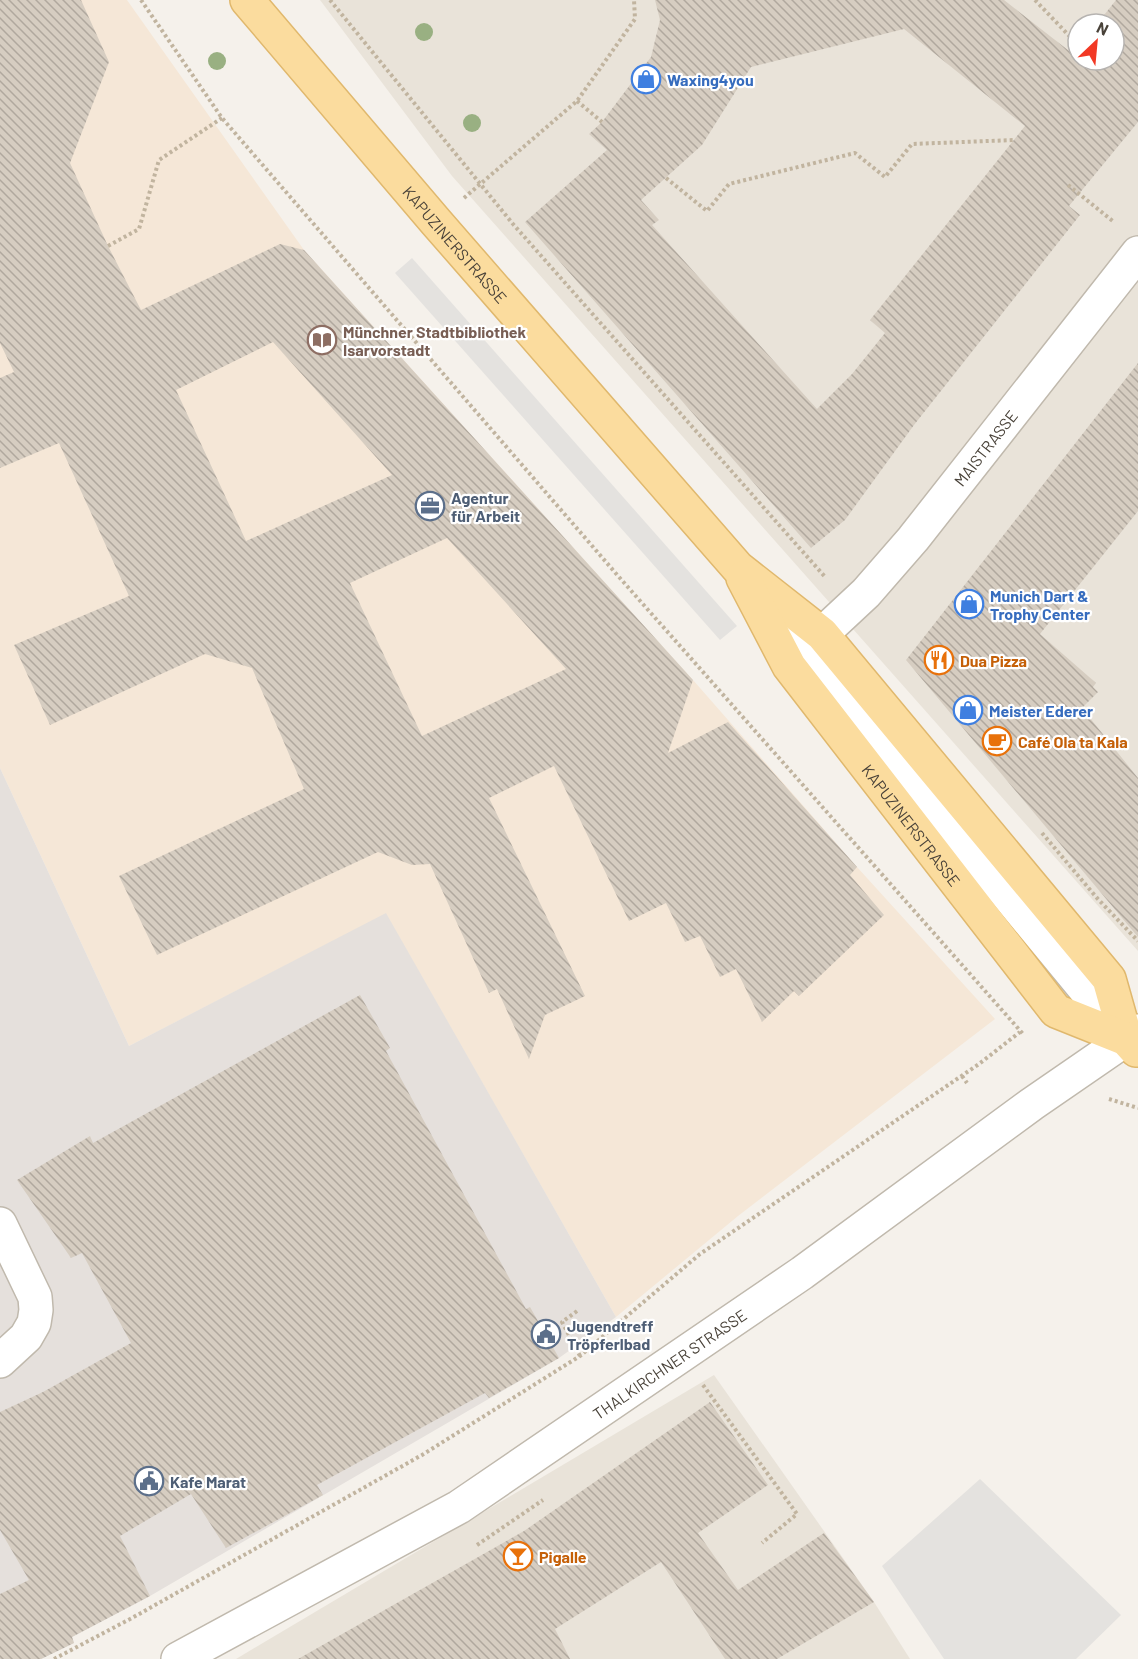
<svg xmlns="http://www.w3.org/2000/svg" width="1138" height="1659" font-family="Barlow,sans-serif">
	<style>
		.residential { fill: #e9e3d9; fill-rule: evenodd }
		.commercial { fill: #f5e7d7 }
		.industrial { fill: #e5e0dc }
		.parking { fill: #e4e2df }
		.building { fill: url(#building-back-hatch); fill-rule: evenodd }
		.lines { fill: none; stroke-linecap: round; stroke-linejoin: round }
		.minor-casing { stroke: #c0b9ad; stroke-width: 36 }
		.major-casing { stroke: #e0b86d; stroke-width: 36 }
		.path { stroke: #c1b49f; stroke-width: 4; stroke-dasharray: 3 3; stroke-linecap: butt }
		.minor { stroke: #fff; stroke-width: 33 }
		.major { stroke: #fbdc9e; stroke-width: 33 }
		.tree { fill: #99b082 }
		.labels { text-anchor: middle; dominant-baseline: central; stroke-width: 4.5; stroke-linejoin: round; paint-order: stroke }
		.shop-label { font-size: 16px; font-weight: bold; fill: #366cbe; stroke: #fff; text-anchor: start }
		.street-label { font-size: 16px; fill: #494239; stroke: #fff }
		.education-label { font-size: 16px; font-weight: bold; fill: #785e54; stroke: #fff; text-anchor: start }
		.service-label { font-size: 16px; font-weight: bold; fill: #4e5e75; stroke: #fff; text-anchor: start }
		.food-label { font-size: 16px; font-weight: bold; fill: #c56008; stroke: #fff; text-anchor: start }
	</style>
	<defs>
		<pattern id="building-back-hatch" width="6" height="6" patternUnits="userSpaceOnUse" patternTransform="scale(1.5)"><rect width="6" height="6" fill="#d6cdc1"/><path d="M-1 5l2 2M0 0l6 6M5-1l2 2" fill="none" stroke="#b0a89e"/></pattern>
	</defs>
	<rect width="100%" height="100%" fill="#f5f1eb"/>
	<g class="residential">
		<path d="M320 0H1138V951L452 176ZM1078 24H1114V60H1078Z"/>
		<path d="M714 1375 874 1602 910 1659H236Z"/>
	</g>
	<path class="commercial" d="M0 0H127L304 250 693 680 857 867 995 1019 738 1216 616 1317 386 914 129 1046 0 768Z"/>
	<path class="industrial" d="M0 768 129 1046 386 913 616 1317 559 1358 150 1596 72 1637 74 1643 41 1659H0Z"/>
	<g class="parking">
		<path d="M412 258 737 626 720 640 395 273Z"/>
		<path d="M980 1479 1121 1615 1076 1659H944L882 1566Z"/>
	</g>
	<g class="building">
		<path d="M0 0H81L109 62 70 163 108 246 141 310 280 244 304 250 693 680 668 753 728 722 857 867 850 875 884 915 799 996 794 991 762 1022 736 969 720 977 700 936 685 942 666 903 629 921 554 766 489 798 585 996 545 1015 529 1059 497 989 489 993 430 864 412 865 378 852 157 955 119 876 304 789 252 668 205 654 50 725 14 645 129 596 59 443 0 468V378L14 372 0 343ZM273 342 392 475 246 541 176 390ZM447 538 566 669 422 736 350 583Z"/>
		<path d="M655 0H1004L1073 54 1078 48V60H1114V24H1097L1116 0H1138V122L1069 206 1080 215 914 425 845 520 811 548 525 222 607 150 589 134 602 122 651 57 660 20ZM904 29 1025 126 870 320 885 333 852 374 817 409 652 225 659 220 641 200 702 145 751 67Z"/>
		<path d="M1138 363V511L1040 634 1096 683 1093 687 1098 692 1082 708 1138 778V937L906 660Z"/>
		<path d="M360 995 390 1048 386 1051 526 1309 530 1307 559 1358 489 1398 485 1393 317 1485 323 1495 226 1548 191 1494 120 1536 150 1596 72 1637 74 1643 41 1659H0V1594L29 1580 0 1530V1412L43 1392 131 1343 82 1253 71 1258 17 1180 90 1136 93 1143Z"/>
		<path d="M710 1402 768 1485 698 1533 738 1590 824 1533 874 1602 777 1659H725L661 1562 555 1629 570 1659H298L524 1531Z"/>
	</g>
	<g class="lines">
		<g class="minor-casing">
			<g id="minor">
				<path d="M759 593 1126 1039"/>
				<path id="s1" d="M822 634 866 593 913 539 1138 253"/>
				<path d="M0 1224 35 1297 36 1310 34 1323 26 1337 0 1361"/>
				<path id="s2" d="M178 1659 459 1507 802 1273 1032 1104 1138 1031"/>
			</g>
		</g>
		<g class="major-casing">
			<g id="major">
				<path id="s3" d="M247 0 436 222 738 568 822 634 1109 979 1126 1039"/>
				<path id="s4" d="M743 578 789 666 1056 1011 1126 1039 1136 1050"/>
			</g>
		</g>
		<g class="path">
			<path d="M141 0 222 118 619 577 1024 1035"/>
			<path d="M330 0 513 224 826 578"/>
			<path d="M1035 0 1078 45"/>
			<path d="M577 101 602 122"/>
			<path d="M666 178 707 211 729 184 855 153 885 177 912 144 1014 140"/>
			<path d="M1068 185 1114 222"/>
			<path d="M464 198 577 101 635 19 634 0"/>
			<path d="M108 246 139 229 159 160 222 118"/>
			<path d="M1042 833 1097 898 1138 941"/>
			<path d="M962 1076 967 1083"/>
			<path d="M1109 1099 1138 1108"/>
			<path d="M577 1311 562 1322 580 1356"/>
			<path d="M703 1385 797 1514 762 1543"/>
			<path d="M477 1545 543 1500"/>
			<path d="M54 1659 132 1618 422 1455 580 1356 700 1254 979 1064 1020 1032"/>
		</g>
		<use href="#minor" class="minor"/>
		<use href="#major" class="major"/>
	</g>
	<g class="tree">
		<circle cx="424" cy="32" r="9"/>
		<circle cx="217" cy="61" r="9"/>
		<circle cx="472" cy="123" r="9"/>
	</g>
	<defs>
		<g id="shop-ring" transform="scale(1.5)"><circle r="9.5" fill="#fff" stroke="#3f7fe0" stroke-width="1.5"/><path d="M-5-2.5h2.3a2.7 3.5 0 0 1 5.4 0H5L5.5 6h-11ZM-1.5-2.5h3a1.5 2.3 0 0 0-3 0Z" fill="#3f7fe0"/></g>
		<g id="library-ring" transform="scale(1.5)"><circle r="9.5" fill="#fff" stroke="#8d6e63" stroke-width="1.5"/><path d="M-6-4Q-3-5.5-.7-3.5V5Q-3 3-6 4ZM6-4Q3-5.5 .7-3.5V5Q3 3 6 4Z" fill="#8d6e63"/></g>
		<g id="office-ring" transform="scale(1.5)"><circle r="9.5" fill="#fff" stroke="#5c6f8a" stroke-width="1.5"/><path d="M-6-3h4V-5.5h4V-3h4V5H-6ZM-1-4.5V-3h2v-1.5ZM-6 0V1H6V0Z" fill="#5c6f8a"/></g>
		<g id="restaurant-ring" transform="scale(1.5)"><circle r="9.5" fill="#fff" stroke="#e8710a" stroke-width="1.5"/><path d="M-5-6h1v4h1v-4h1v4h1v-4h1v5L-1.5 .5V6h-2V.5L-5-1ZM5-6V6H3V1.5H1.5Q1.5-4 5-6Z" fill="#e8710a"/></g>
		<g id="cafe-ring" transform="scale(1.5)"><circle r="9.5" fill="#fff" stroke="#e8710a" stroke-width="1.5"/><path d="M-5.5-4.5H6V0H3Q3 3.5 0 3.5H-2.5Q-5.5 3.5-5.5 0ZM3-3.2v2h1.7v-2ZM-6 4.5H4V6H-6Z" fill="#e8710a"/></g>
		<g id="civic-ring" transform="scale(1.5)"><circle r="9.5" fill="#fff" stroke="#5c6f8a" stroke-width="1.5"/><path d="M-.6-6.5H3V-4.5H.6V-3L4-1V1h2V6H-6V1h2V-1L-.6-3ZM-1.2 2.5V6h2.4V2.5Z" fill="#5c6f8a"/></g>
		<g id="bar-ring" transform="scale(1.5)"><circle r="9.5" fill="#fff" stroke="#e8710a" stroke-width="1.5"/><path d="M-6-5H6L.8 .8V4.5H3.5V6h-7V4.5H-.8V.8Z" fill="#e8710a"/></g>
	</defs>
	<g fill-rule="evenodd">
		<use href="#shop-ring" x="646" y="79"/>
		<use href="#library-ring" x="322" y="340"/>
		<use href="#office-ring" x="430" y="506"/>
		<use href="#shop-ring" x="969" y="604"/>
		<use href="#restaurant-ring" x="939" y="660"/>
		<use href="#shop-ring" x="968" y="710"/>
		<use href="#cafe-ring" x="997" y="741"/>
		<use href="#civic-ring" x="546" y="1334"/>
		<use href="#civic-ring" x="149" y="1481"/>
		<use href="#bar-ring" x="518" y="1556"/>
	</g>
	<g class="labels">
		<g class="shop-label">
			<text x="667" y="79">Waxing4you</text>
			<text x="990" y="595">Munich Dart &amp;<tspan x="990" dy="18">Trophy Center</tspan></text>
			<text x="989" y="710">Meister Ederer</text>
		</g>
		<g class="street-label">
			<text stroke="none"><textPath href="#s3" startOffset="321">KAPUZINERSTRASSE</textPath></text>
			<text stroke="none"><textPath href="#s1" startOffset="248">MAISTRASSE</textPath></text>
			<text stroke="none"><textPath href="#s4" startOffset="300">KAPUZINERSTRASSE</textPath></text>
			<text stroke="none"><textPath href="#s2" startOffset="574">THALKIRCHNER STRASSE</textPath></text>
		</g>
		<g class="education-label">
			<text x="343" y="331">Münchner Stadtbibliothek<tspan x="343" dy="18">Isarvorstadt</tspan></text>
		</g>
		<g class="service-label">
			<text x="451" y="497">Agentur<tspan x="451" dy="18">für Arbeit</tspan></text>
			<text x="567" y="1325">Jugendtreff<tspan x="567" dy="18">Tröpferlbad</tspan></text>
			<text x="170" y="1481">Kafe Marat</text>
		</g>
		<g class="food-label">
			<text x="960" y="660">Dua Pizza</text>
			<text x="1018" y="741">Café Ola ta Kala</text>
			<text x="539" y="1556">Pigalle</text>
		</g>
	</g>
	<g transform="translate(1096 42) rotate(26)"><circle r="28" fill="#ffffff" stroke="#b6b3b0" stroke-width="1.5"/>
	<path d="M0-4.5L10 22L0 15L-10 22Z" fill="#f23925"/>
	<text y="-9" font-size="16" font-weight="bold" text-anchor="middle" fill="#494239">N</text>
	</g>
</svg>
